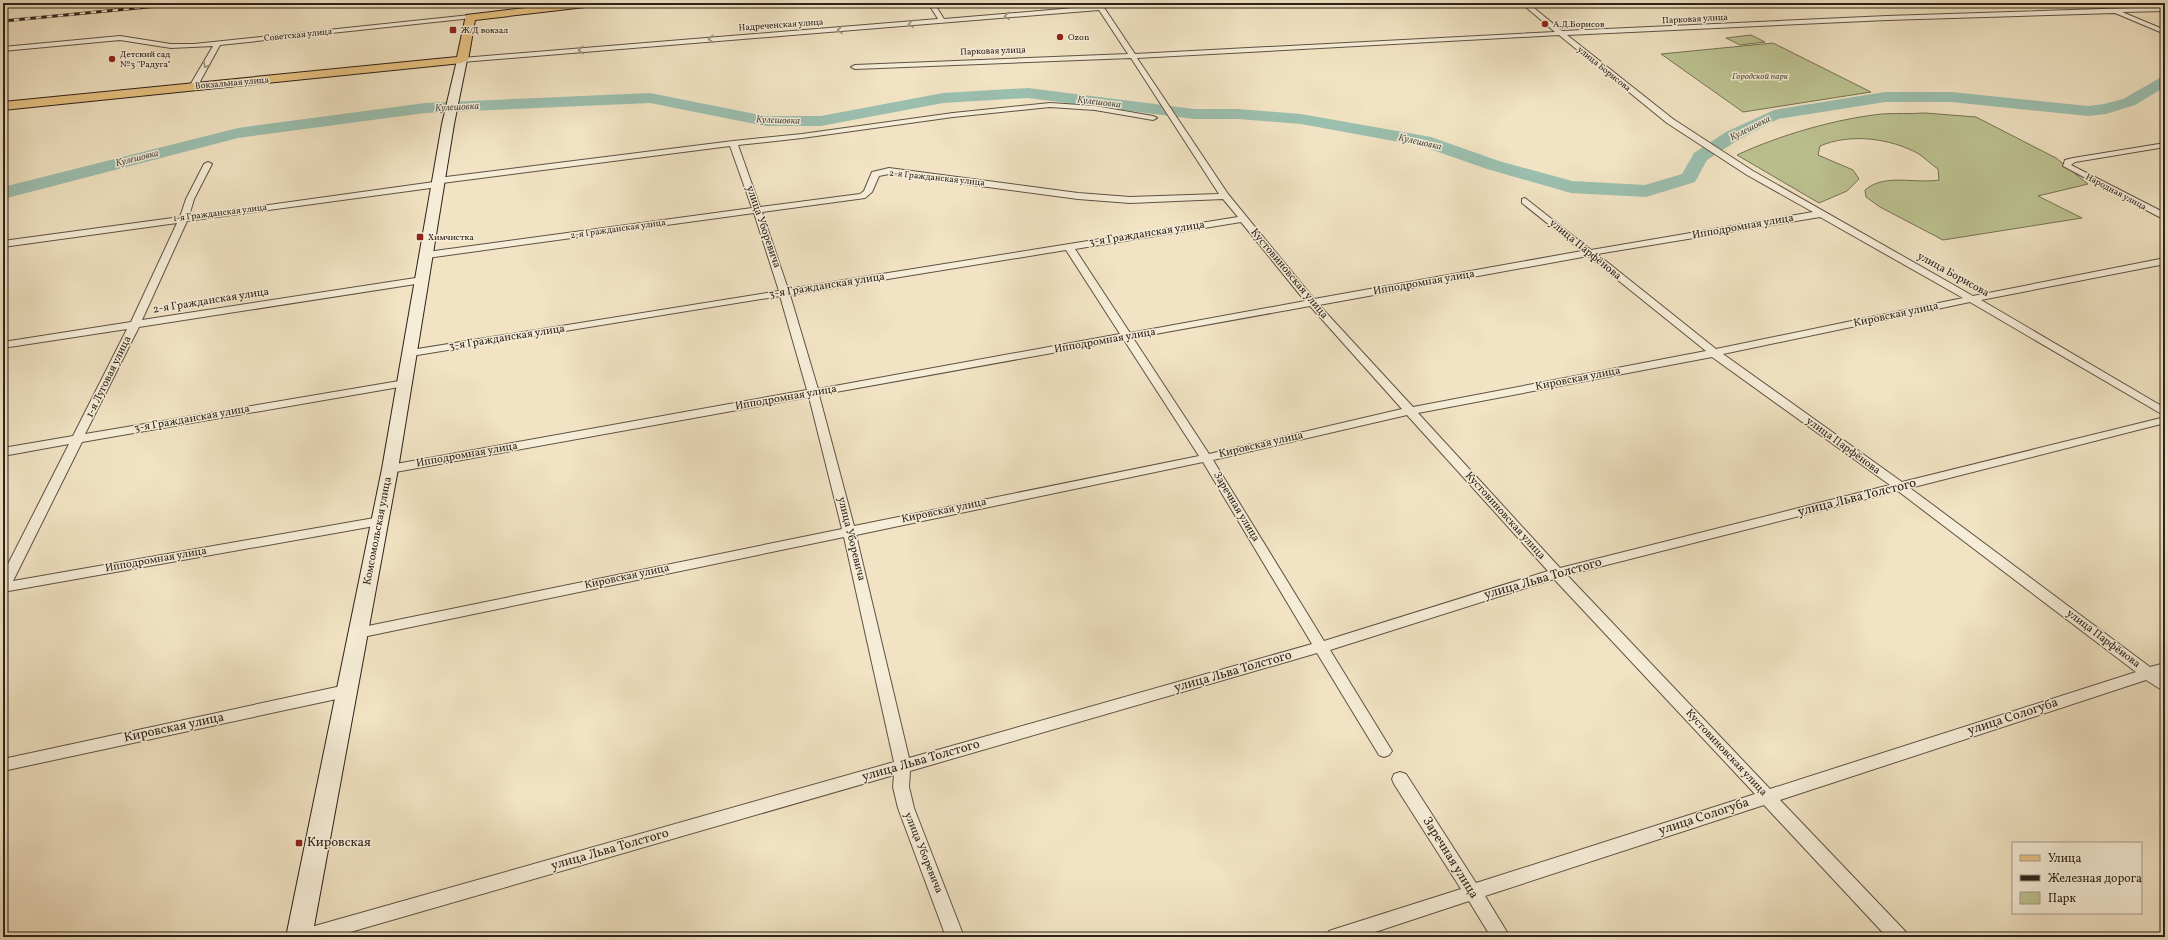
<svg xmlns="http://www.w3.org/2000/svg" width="2168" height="940" font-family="Vollkorn,serif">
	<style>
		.green { fill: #bdc392; stroke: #757256 }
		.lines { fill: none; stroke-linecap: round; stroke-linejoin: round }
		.river { fill: #9bbfaf; fill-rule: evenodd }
		.minor-casing { stroke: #5e5244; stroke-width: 2 }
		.secondary-casing { stroke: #2d2219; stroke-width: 2 }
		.primary-casing { stroke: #2d2219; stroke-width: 2 }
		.minor { fill: #f6edd8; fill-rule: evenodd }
		.secondary { fill: #f6edd8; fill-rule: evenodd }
		.primary { fill: #e8c282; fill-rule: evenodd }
		.rail-casing { stroke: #2d2219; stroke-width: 3 }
		.rail { stroke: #f6edd8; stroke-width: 2; stroke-dasharray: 5.5; stroke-linecap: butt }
		.oneway { stroke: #9c9282 }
		.poi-dot { fill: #8f2418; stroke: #f6edd8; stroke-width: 1.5 }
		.labels { text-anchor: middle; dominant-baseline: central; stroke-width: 3; stroke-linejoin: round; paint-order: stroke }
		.far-street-label { font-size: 9px; fill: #2d2219; stroke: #f6edd8 }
		.far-poi-label { font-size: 9px; fill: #2d2219; stroke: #f6edd8; text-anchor: start }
		.far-park-label { font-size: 9px; font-style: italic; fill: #58523d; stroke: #f6edd8 }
		.far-water-label { font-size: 10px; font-style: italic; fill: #4e5146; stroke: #f6edd8 }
		.street-label { font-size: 11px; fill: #2d2219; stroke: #f6edd8 }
		.near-street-label { font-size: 13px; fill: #2d2219; stroke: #f6edd8 }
		.near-poi-label { font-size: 13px; fill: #2d2219; stroke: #f6edd8; text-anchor: start }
	</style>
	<rect width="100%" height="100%" fill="#f1e3c3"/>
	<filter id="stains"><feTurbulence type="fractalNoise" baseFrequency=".005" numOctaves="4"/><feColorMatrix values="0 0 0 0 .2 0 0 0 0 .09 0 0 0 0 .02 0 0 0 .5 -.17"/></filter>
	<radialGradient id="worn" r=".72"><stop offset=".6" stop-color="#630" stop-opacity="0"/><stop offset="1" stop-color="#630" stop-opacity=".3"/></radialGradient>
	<g class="green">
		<path d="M1751 35 1765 42 1740 45 1726 38Z"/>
		<path d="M1773 43 1871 92 1743 112 1661 54Z"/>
		<path d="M1925 113 1976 117 2056 158 2088 184 2038 196 2082 218 1943 240 1880 207 1866 197 1865 190C1885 173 1914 184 1939 180L1938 169C1932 165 1926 159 1919 154 1890 138 1850 133 1820 146L1818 155 1853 170 1859 179 1847 191 1819 203 1737 155C1780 135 1835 119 1882 114 1896 113 1911 114 1925 113Z"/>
	</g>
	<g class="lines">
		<path class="river" d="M2165 75V87L2135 105 2106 114 2088 116 1951 102H1885L1778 119 1738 140 1707 160 1695 182 1646 197 1571 193 1487 169 1421 146 1301 124 1238 119H1194L1028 98 943 103 821 126H765L650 103 425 113 238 138 3 199V187L238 128 425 103 650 93 765 116H821L943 93 1028 88 1194 109H1238L1301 114 1431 137 1499 161 1572 181 1645 185 1682 174 1694 153 1726 132 1774 110 1885 92H1951L2088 106 2104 104 2123 99Z"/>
		<g class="minor-casing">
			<g id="minor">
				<path d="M928 3H934L944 19 1097 6 1095 3H1101L1135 54 1555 32 1521 3H1528L1562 31 1887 16 2165 7V11L2122 12 2165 30V34L2115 13 1887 20 1567 35 1673 119 1753 171 1973 296 2165 258V264L1981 300 2165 408V416L1970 302 1723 354 1902 482 2165 417V423L1910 488 2150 667 2165 663V674L2161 675 2165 678V692L2146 680 1780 800 1905 931 1908 937H1887L1764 805 1485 896 1510 937H1491L1469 901 1360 937H1326L1329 931 1335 929 1461 889 1394 784 1392 779 1394 774 1400 772 1406 774 1476 883 1755 794 1554 579 1330 650 1392 751 1389 755 1384 757 1379 755 1317 653 910 771 909 787 914 808 964 937H946L898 808 893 787 894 775 333 937H295L298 931 304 929 894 762 844 537 358 638 353 637 351 633 353 629 358 628 842 529 809 397 390 473 384 469 390 465 807 390 780 296 411 356 406 353 411 350 779 291 754 213 427 258 422 255 427 252 752 208 730 146 442 183 441 186 438 187 187 221 142 320 422 277 427 280 422 283 139 327 85 434 405 380 410 383 405 386 82 442 13 581 380 517 386 521 380 525 3 592V574L69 444 3 456V448L73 436 127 329 3 348V342L131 322 177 223 3 247V241L180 217 186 199 204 164 208 162 212 164 194 199 189 216 434 182 435 179 438 178 733 141 802 134 953 113 1050 103 1095 106 1153 116 1157 118 1153 120 1095 110 1050 107 953 117 802 138 738 145 760 207 860 194 864 191 872 172 889 168 1078 193 1130 197 1219 194 1131 58 855 69 851 67 855 65 1128 54 1099 10 462 62 459 60 462 58 938 19ZM1559 35 1667 123 1747 175 1813 212 1591 250 1525 198 1522 199V203L1582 251 1314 299 1228 194 1137 58ZM889 174 1078 199 1130 203 1223 199 1238 217 788 289 762 212 865 198 872 192 879 176ZM1820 217 1963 298 1716 349 1597 254ZM1241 222 1305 301 1130 333 1075 249ZM1066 250 1120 334 818 389 790 295ZM1588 256 1706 351 1413 407 1319 305ZM1310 306 1402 409 1209 454 1133 338ZM1124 340 1199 456 854 526 819 395ZM1712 357 1890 485 1560 568 1418 413ZM1407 415 1548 571 1324 641 1213 460ZM1203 462 1312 644 909 758 856 535ZM1898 491 2136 672 1770 789 1567 575Z"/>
				<path d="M470 15 472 16V18L220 45 197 87 193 89 189 87 213 46 171 48 120 40 3 51V47L120 36 171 44H194Z"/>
				<path d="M2165 143V147L2075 162 2071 165 2165 213V220L2063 166 2065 160 2073 158Z"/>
				<path d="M346 685 351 687 353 691 351 695 346 697 3 771V759Z"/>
			</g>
		</g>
		<g class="secondary-casing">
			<path id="secondary" d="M462 57 467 60 454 124 398 469 312 937H286L382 469 442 124 457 60Z"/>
		</g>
		<g class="primary-casing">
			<path id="primary" d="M567 3H599L594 6 475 20 468 60 462 63 3 110V102L457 57 466 15Z"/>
		</g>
		<use href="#minor" class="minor"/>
		<use href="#secondary" class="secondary"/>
		<use href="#primary" class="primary"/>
		<g class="rail-casing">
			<path id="rail" d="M3 21 190 3"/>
		</g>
		<use href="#rail" class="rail"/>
	</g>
	<defs><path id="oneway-chevron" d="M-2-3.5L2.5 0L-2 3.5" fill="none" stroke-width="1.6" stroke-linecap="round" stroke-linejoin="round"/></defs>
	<g class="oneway">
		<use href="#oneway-chevron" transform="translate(1007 16) rotate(175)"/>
		<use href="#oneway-chevron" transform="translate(911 24) rotate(175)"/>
		<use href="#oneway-chevron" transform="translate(840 30) rotate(177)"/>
		<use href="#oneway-chevron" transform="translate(711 39) rotate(175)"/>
		<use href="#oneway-chevron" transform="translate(581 50) rotate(175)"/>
		<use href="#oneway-chevron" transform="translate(206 65) rotate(121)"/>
	</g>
	<g class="poi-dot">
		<circle cx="1545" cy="24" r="4"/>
		<rect x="449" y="26" width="8" height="8" rx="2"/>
		<circle cx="1060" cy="37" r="4"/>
		<circle cx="112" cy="59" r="4"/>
		<rect x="416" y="233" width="8" height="8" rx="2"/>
		<rect x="295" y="839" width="8" height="8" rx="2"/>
	</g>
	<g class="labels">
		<g class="far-street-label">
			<text transform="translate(1695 19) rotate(-3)">Парковая улица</text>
			<text transform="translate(781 25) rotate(-4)">Надреченская улица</text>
			<text transform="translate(298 35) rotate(-6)">Советская улица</text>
			<text transform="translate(993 51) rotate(-2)">Парковая улица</text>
			<text transform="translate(1604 69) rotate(39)">улица Борисова</text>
			<text transform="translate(232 83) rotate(-5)">Вокзальная улица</text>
			<text transform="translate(937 178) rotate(6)">2-я Гражданская улица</text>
			<text transform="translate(2116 192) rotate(28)">Народная улица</text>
			<text transform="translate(220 213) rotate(-7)">1-я Гражданская улица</text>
			<text transform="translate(618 229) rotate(-8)">2-я Гражданская улица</text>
		</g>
		<g class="far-poi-label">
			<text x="1553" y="24">А.Д.Борисов</text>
			<text x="461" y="30">Ж/Д вокзал</text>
			<text x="1068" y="37">Ozon</text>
			<text x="120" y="54">Детский сад<tspan x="120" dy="10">№3 "Радуга"</tspan></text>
			<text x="428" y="237">Химчистка</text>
		</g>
		<g class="far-park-label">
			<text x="1760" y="76">Городской парк</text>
		</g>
		<g class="far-water-label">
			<text transform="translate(1099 102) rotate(7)">Кулешовка</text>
			<text transform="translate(457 107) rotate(-3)">Кулешовка</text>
			<text transform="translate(778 120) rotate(2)">Кулешовка</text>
			<text transform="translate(1750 128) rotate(-27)">Кулешовка</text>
			<text transform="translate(1420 142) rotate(13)">Кулешовка</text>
			<text transform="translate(137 158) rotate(-14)">Кулешовка</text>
		</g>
		<g class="street-label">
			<text transform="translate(763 227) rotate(71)">улица Уборевича</text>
			<text transform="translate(1743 227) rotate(-10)">Ипподромная улица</text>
			<text transform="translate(1147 234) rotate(-9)">3-я Гражданская улица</text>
			<text transform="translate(1585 250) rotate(39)">улица Парфёнова</text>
			<text transform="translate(1289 274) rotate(50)">Кустовиновская улица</text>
			<text transform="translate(1953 275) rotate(29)">улица Борисова</text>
			<text transform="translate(1424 283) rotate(-10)">Ипподромная улица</text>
			<text transform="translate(827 286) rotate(-9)">3-я Гражданская улица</text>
			<text transform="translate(211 301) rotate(-9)">2-я Гражданская улица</text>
			<text transform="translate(1896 315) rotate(-12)">Кировская улица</text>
			<text transform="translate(507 338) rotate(-9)">3-я Гражданская улица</text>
			<text transform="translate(1105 341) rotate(-10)">Ипподромная улица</text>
			<text transform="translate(109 377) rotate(-64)">1-я Луговая улица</text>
			<text transform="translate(1578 379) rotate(-11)">Кировская улица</text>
			<text transform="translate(786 398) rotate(-10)">Ипподромная улица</text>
			<text transform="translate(192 419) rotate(-10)">3-я Гражданская улица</text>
			<text transform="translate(1261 445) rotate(-13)">Кировская улица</text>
			<text transform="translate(1843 446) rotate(36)">улица Парфёнова</text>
			<text transform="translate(467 455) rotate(-10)">Ипподромная улица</text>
			<text transform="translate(1236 507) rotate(59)">Заречная улица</text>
			<text transform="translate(944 511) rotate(-12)">Кировская улица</text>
			<text transform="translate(1505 516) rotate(48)">Кустовиновская улица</text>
			<text transform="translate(378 531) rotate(-79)">Комсомольская улица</text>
			<text transform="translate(851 539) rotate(76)">улица Уборевича</text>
			<text transform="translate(156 560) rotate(-10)">Ипподромная улица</text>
			<text transform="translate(627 577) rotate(-12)">Кировская улица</text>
			<text transform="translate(2103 639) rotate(37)">улица Парфёнова</text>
			<text transform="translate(1726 753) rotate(47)">Кустовиновская улица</text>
			<text transform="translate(923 853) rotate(68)">улица Уборевича</text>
		</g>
		<g class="near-street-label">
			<text transform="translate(1857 498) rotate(-14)">улица Льва Толстого</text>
			<text transform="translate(1543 579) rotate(-16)">улица Льва Толстого</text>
			<text transform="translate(1233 672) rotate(-16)">улица Льва Толстого</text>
			<text transform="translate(2013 717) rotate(-18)">улица Сологуба</text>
			<text transform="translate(174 728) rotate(-12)">Кировская улица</text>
			<text transform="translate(921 761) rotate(-16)">улица Льва Толстого</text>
			<text transform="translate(1704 817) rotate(-18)">улица Сологуба</text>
			<text transform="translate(610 850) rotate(-16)">улица Льва Толстого</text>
			<text transform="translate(1450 858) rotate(58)">Заречная улица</text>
		</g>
		<g class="near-poi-label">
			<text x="307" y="843">Кировская</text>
		</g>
	</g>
	<rect width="2168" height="940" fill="none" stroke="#f1e3c3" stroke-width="16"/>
	<rect x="4" y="4" width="2160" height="932" fill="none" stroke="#2d2219" stroke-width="2"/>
	<rect x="8" y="8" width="2152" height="924" fill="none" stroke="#2d2219"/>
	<rect x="2012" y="842" width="130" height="72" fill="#f6edd8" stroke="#a69c8c"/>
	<rect x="2020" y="855" width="20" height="6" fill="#e8c282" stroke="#a69c8c"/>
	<text x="2048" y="862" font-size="12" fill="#2d2219">Улица</text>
	<rect x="2020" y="875" width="20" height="6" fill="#2d2219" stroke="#a69c8c"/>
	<text x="2048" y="882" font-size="12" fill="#2d2219">Железная дорога</text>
	<rect x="2020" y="892" width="20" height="12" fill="#bdc392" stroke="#a69c8c"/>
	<text x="2048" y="902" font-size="12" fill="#2d2219">Парк</text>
	<rect width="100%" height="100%" filter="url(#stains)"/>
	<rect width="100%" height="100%" fill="url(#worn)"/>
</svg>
